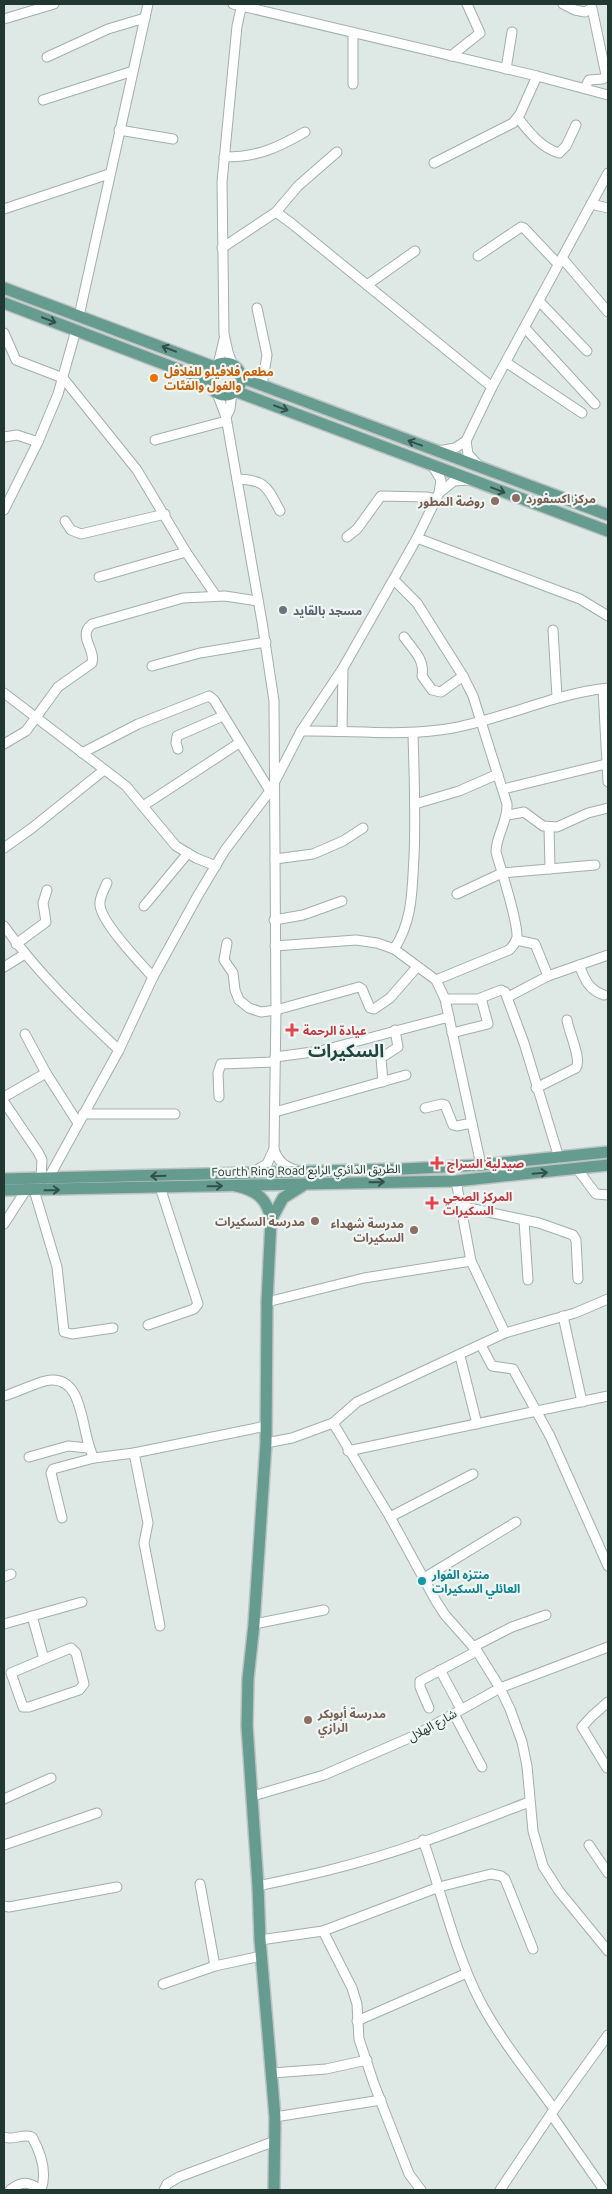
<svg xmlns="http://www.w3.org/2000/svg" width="612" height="2194" font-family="Ubuntu,'Noto Sans Arabic',sans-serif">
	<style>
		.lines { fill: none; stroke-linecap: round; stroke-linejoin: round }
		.minor-casing { stroke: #a2afab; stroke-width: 11 }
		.major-casing { stroke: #bcc3c2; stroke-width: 14 }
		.minor { stroke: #fff; stroke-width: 9 }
		.major { stroke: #669b8f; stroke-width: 11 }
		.oneway { stroke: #325049 }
		.food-dot { fill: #e8710a; stroke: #eef5f2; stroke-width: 2 }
		.education-dot { fill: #8d6e63; stroke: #eef5f2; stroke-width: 2 }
		.worship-dot { fill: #6b7280; stroke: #eef5f2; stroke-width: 2 }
		.health-dot { fill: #e0444e; stroke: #eef5f2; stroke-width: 2 }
		.culture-dot { fill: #0f9aa8; stroke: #eef5f2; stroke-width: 2 }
		.labels { text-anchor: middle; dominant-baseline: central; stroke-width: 4.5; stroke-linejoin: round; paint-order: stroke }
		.food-label { font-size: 12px; font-weight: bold; fill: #c56008; stroke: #eef5f2; text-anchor: start }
		.education-label { font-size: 12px; font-weight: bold; fill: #785e54; stroke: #eef5f2; text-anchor: end }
		.worship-label { font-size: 12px; font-weight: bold; fill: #5b616d; stroke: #eef5f2; text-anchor: start }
		.health-label { font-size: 12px; font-weight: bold; fill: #be3a42; stroke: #eef5f2; text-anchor: start }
		.street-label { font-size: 12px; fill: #213732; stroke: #eef5f2 }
		.culture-label { font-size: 12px; font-weight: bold; fill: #0d838f; stroke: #eef5f2; text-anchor: start }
		.district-label { font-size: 18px; font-weight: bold; fill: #1f473f; stroke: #eef5f2 }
	</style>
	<rect width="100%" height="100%" fill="#dee8e4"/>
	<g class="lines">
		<g class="minor-casing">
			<g id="minor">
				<path d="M233 4 537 76 608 95"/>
				<path d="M563 4 575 10 585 12 592 8 606 75 603 79 589 80 585 88"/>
				<path d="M4 19 54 4"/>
				<path d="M353 33V84"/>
				<path d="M451 56 480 33 467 4"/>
				<path d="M47 57 108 29 145 18"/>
				<path d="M506 69 512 32"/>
				<path d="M43 100 133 71"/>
				<path d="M518 118C529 132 541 148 559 153L566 146 576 125"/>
				<path d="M119 130 173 139"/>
				<path d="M224 157C258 157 277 148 305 132"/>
				<path d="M434 163 513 123 520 114 537 76"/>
				<path d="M591 204 608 208"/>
				<path d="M4 209 109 174"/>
				<path d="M276 212 298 186 337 152"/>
				<path d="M222 248 276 212 291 223 492 387"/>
				<path d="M478 256 521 227 524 228 558 264"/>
				<path d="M562 258 608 312"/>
				<path d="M367 285 415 251"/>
				<path d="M539 301 587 351"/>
				<path d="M257 308 267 355 262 385"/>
				<path d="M79 316 148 4"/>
				<path d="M525 328 595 404"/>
				<path d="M4 333 16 360 63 378 137 470 186 552 216 596"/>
				<path d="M507 363 582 413"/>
				<path d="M218 365 224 339"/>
				<path d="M233 366 228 352 224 334 222 182 237 26 242 4"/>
				<path d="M217 393 226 417 262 622 274 701 276 1010 274 1149 267 1164 253 1172"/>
				<path d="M226 417 230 409 232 393"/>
				<path d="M4 437 17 435 38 442"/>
				<path d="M155 440 226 421"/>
				<path d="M466 441 468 454 479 466"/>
				<path d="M438 451 455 448 466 441 492 387 608 173"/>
				<path d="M237 479C266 480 267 487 280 511"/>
				<path d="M439 493 454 481 469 480"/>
				<path d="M4 510 38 442 58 394 76 330"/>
				<path d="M65 521 71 530 81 534 165 514"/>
				<path d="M347 537 357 529 381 496 426 497 436 499"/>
				<path d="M417 538 580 599 608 616"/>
				<path d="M99 577 186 552"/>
				<path d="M394 580 417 603 463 676 473 696 507 804C508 822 496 835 496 852 501 870 518 921 517 937 516 943 513 946 509 950L436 980"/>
				<path d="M553 630 557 697"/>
				<path d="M404 637C413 650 425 659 422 676L432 690 441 692 463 676"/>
				<path d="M152 666 200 653 266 642"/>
				<path d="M603 689 608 782"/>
				<path d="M4 693 126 786 176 846 196 858 216 866"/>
				<path d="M301 731C352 730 403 737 453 728 507 718 552 694 608 688"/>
				<path d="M342 731 343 668"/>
				<path d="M4 744 26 731 58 687 92 663C96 649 77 636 92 624L183 598 225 596 258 601"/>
				<path d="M178 749 176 743 177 736 223 716"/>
				<path d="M82 753 138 724 209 696 214 700 270 791"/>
				<path d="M503 789 606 764"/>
				<path d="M415 804 459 791 498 774"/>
				<path d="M143 806 239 743"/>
				<path d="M508 815 524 812 543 826 557 827 588 813 608 808"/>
				<path d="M549 827 550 869"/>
				<path d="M4 848 32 828 104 770"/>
				<path d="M275 859 313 854 343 841 363 828"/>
				<path d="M107 883C104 890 99 898 100 905 101 922 141 964 153 977"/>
				<path d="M457 894 502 873 595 865"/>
				<path d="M144 906 188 853"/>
				<path d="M274 920 303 915 342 901"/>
				<path d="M4 926C37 972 78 1012 119 1050"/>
				<path d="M516 940 535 944 548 976"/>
				<path d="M227 943 224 960 233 973 235 990 239 1000 249 1008 261 1012 276 1010 359 987 362 989 370 1008 374 1009 390 998 417 967"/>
				<path d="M16 944 46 922 43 903 47 890"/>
				<path d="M275 946 356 940 377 943 394 949 436 980 445 999 481 1165"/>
				<path d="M394 949C413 921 412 889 414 857 416 815 414 774 413 733"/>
				<path d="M579 965C585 980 589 990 604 995"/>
				<path d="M4 967 25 954"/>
				<path d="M508 997 548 976 608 955"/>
				<path d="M445 999H478L501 990 505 992 524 1043 559 1158"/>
				<path d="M452 1033 488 1024 481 998"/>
				<path d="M25 1034 46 1073 78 1123"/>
				<path d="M275 1057 320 1051 449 1017"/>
				<path d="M383 1082 381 1058 398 1047 395 1030"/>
				<path d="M536 1088 576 1068C582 1059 569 1033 567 1020"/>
				<path d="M4 1097 46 1073"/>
				<path d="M219 1097 218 1073 221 1064 275 1062"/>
				<path d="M4 1102 38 1152 42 1160 41 1179"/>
				<path d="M425 1108 442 1104 445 1105 453 1125 457 1126 472 1123"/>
				<path d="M275 1112 406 1075"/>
				<path d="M83 1114H175"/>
				<path d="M274 1149C277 1160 284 1167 296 1170"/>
				<path d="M578 1170 596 1194 608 1195"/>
				<path d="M48 1179 119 1050 153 977 197 897 225 850 270 791 301 731 343 668 417 538 439 493 441 480 432 465"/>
				<path d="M456 1181 471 1261 505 1333"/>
				<path d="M34 1190 57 1267 64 1332 72 1334 113 1328"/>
				<path d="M460 1206 539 1223 573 1235 576 1240 578 1279"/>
				<path d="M524 1221 528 1280"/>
				<path d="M4 1224 26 1190"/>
				<path d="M267 1302 364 1278 471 1261"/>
				<path d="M563 1316 582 1402"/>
				<path d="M148 1325 194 1309 198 1304 160 1187"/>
				<path d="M481 1345 492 1366 513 1369 550 1436 608 1566"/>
				<path d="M460 1356 477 1424"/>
				<path d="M4 1396C17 1392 31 1385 45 1381 86 1371 80 1435 94 1458"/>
				<path d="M333 1423 390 1517 436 1601 445 1615 477 1651 500 1688 510 1709 522 1742 527 1766 533 1831 543 1866 559 1891 608 1951"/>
				<path d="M266 1443 292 1438 333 1423 357 1402 505 1333 575 1313 608 1299"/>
				<path d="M348 1451 608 1396"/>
				<path d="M134 1453 148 1523 144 1543 160 1626"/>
				<path d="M29 1457 68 1446 88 1448"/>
				<path d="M390 1517 473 1474"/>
				<path d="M62 1518 51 1473 53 1469 94 1458 134 1453 266 1426"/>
				<path d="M4 1577 11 1574"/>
				<path d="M424 1578 516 1522"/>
				<path d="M32 1616 44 1659 11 1673 23 1707H29L79 1690 84 1684 76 1653 71 1648 44 1659"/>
				<path d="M4 1624 82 1602"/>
				<path d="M254 1624 324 1610"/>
				<path d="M473 1647 512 1627 546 1615"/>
				<path d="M440 1670 461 1709"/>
				<path d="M429 1708 420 1687V1681L477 1651"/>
				<path d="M454 1714 482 1767"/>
				<path d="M607 1768 582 1727 592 1716 608 1702"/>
				<path d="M253 1796 324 1775 416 1735 500 1688 608 1647"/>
				<path d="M4 1799 51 1778"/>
				<path d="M423 1840C441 1891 455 1952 479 1999 499 2038 529 2074 554 2109"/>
				<path d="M4 1845 97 1813"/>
				<path d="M589 1845 608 1873"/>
				<path d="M200 1884 215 1966"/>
				<path d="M258 1886C285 1880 311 1875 337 1868 402 1852 466 1826 529 1802"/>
				<path d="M4 1906 9 1907 117 1887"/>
				<path d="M323 1931 439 1887 491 1874 501 1876 505 1879 533 1949"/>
				<path d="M260 1940 323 1931 352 1988 357 2004 359 2039 374 2084 409 2174 421 2190"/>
				<path d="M163 1984 215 1966 261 1956"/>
				<path d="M357 2021 467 1973"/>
				<path d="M272 2073 326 2069 367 2060"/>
				<path d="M551 2114 604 2190"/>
				<path d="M275 2117 381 2100"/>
				<path d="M4 2137C14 2141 22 2133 32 2137 41 2153 47 2173 41 2190"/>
				<path d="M10 2190C21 2181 29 2181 40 2190"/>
				<path d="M164 2190 167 2184 179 2177 275 2141"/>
				<path d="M500 2190 551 2114 608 2035"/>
			</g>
		</g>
		<g class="major-casing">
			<g id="major">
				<path d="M4 288 214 367"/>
				<path d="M4 303 209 381"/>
				<circle cx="225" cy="379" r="16"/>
				<path d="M240 377 608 515"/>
				<path d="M235 391 608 531"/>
				<path d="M4 1179 403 1169 481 1165 608 1152"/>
				<path d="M236 1186C256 1190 268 1199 271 1220L267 1302 266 1443 254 1624 248 1679 247 1726 258 1886 260 1940 275 2117 274 2190"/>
				<path d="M4 1190 456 1181 608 1165"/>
				<path d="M271 1220 283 1198 302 1186"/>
			</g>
		</g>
		<use href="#minor" class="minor"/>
		<use href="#major" class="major"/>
	</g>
	<defs><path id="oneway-shaft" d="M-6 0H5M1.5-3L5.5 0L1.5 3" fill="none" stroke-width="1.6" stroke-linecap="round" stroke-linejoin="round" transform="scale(1.25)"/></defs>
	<g class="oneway">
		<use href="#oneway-shaft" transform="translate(49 320) rotate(21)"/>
		<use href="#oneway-shaft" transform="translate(169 349) rotate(-159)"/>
		<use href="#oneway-shaft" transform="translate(281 408) rotate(20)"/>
		<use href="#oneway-shaft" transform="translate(415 443) rotate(-160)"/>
		<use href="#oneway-shaft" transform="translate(498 490) rotate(21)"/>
		<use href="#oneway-shaft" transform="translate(540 1173) rotate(-5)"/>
		<use href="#oneway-shaft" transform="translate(158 1176) rotate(178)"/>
		<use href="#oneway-shaft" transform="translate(377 1182) rotate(-1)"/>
		<use href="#oneway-shaft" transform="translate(215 1186) rotate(-1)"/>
		<use href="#oneway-shaft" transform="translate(52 1190) rotate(-1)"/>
	</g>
	<circle class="food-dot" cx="154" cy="378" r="5"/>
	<g class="education-dot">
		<circle cx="516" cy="498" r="5"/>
		<circle cx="495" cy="501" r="5"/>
		<circle cx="315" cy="1221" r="5"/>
		<circle cx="414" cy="1230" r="5"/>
		<circle cx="308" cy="1720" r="5"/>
	</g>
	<circle class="worship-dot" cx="283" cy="610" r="5"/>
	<g class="health-dot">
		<path d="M289.5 1022.5h5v5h5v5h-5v5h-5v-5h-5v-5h5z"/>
		<path d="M434.5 1155.5h5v5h5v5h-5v5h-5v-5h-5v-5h5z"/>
		<path d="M429.5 1195.5h5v5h5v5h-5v5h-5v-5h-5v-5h5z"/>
	</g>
	<circle class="culture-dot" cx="422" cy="1581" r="5"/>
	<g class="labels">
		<g class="food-label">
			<text x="164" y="371">مطعم فلافيلو للفلافل<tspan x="164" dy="14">والفول والفتّات</tspan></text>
		</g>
		<g class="education-label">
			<text x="526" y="498" text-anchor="start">مركز اكسفورد</text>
			<text x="485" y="501">روضة المطور</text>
			<text x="305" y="1221">مدرسة السكيرات</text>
			<text x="404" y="1223">مدرسة شهداء<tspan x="404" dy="14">السكيرات</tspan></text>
			<text x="318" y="1713" text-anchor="start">مدرسة أبوبكر<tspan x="318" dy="14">الرازي</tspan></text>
		</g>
		<g class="worship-label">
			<text x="293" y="610">مسجد بالقايد</text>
		</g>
		<g class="health-label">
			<text x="303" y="1030">عيادة الرحمة</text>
			<text x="447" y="1163">صيدلية السراج</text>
			<text x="443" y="1196">المركز الصحي<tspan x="443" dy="14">السكيرات</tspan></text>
		</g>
		<g class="street-label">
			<text transform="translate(306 1170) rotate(-1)">Fourth Ring Road الطريق الدائري الرابع</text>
			<text transform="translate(432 1725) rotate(-29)">شارع الهلال</text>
		</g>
		<g class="culture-label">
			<text x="432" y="1574">منتزه الفوار<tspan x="432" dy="14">العائلي السكيرات</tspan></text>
		</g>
		<g class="district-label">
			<text x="346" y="1050">السكيرات</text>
		</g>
	</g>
	<rect width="612" height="2194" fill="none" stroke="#213732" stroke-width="10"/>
</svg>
